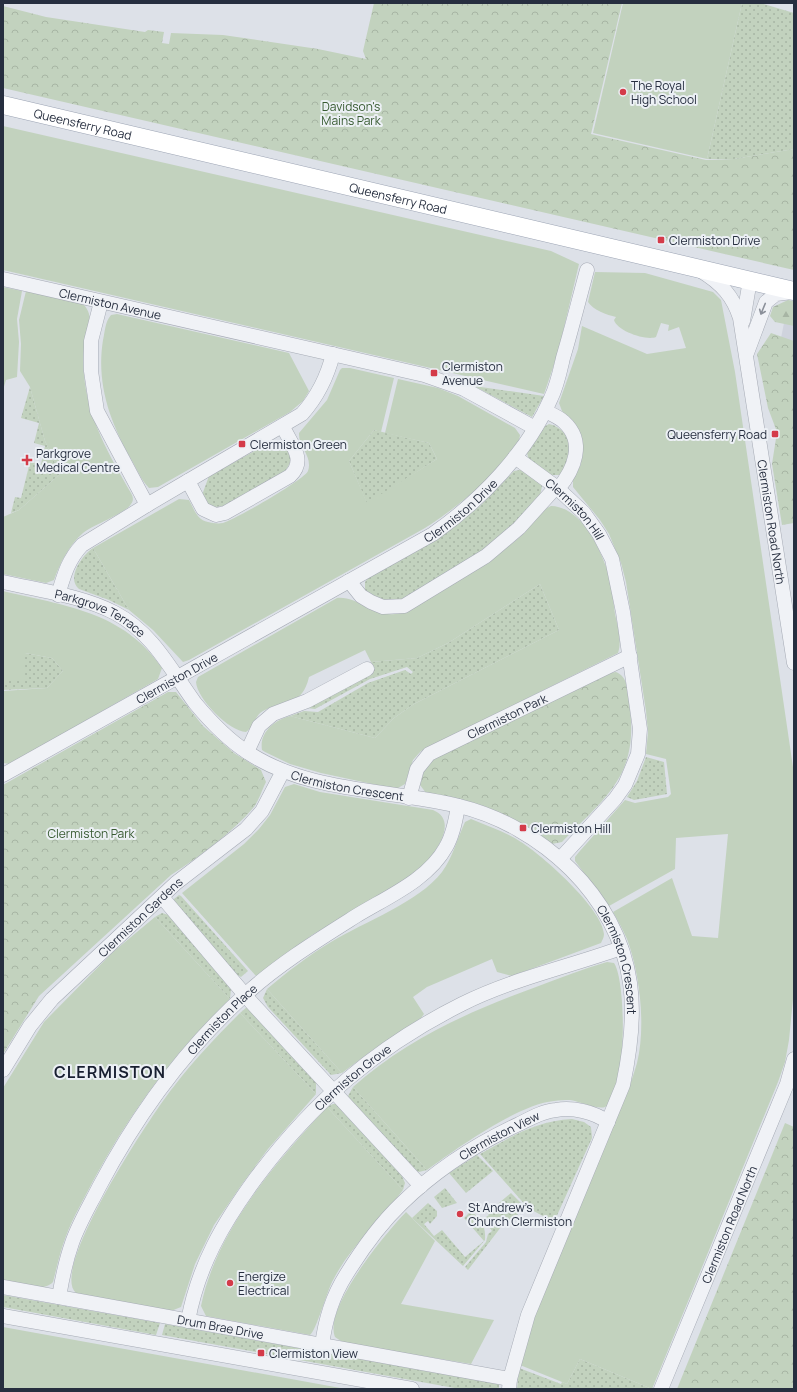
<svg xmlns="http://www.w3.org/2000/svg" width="797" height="1392" font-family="Manrope,sans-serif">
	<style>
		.built { fill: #cfd3dd }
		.grass { fill: url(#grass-dots) }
		.forest { fill: url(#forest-firs) }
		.park { fill: url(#park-crowns) }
		.garden { fill: #c2d2be }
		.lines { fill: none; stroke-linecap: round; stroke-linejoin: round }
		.minor-casing { stroke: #a6abb5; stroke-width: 15 }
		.major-casing { stroke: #9ca4b4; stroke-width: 19 }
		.minor { stroke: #f0f2f6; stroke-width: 14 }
		.major { stroke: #fff; stroke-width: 18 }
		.oneway { stroke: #8b909a }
		.poi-dot { fill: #d43b49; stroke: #ecf0f5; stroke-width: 1.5 }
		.labels { text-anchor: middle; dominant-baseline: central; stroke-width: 4; stroke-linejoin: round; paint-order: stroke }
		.poi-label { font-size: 12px; fill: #262e3f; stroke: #ecf0f5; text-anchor: start }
		.park-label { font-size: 12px; fill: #385b32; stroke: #ecf0f5 }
		.street-label { font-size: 12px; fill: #262e3f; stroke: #ecf0f5 }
		.district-label { font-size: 16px; font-weight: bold; letter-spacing: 1px; fill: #181f30; stroke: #ecf0f5 }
	</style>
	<defs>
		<pattern id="grass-dots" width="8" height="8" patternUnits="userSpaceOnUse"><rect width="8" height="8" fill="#c2d2be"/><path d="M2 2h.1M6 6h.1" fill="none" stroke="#a7b5a4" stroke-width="1.8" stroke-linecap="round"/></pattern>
		<pattern id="forest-firs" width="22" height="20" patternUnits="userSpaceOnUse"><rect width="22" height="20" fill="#c2d2be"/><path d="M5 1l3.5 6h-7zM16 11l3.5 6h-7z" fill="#a7b5a4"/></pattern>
		<pattern id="park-crowns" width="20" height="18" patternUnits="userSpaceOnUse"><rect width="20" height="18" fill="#c2d2be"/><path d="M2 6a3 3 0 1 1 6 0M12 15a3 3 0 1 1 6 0" fill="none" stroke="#a7b5a4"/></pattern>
	</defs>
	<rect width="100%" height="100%" fill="#dde1e8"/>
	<path class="built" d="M787 308 794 309V355L779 348Z"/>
	<g class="grass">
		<path d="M742 3H760L794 13V149L734 159H707Z"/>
		<path d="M474 386 544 396 532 417Z"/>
		<path d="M30 387 45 441 60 474 19 510 11 513 15 497 21 498 30 462 41 464 45 446 34 443 39 423 21 418Z"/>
		<path d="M549 424C574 430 575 458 559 475H549L529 461 527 453 542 428Z"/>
		<path d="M374 430 429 443 437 459 367 504 349 461Z"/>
		<path d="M269 443 288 447 292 459 285 472 225 506 215 507 209 506 202 495 209 476Z"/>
		<path d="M520 470 526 471 540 482 542 486 540 496 512 526 482 551 404 599C389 602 377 600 365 590V582L369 577 442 535 480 506 514 471Z"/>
		<path d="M93 548 129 610 109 600 79 589C66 578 82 555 93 548Z"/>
		<path d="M540 584 559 630 414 704 394 718 375 738 290 716 304 711 318 712 368 683 405 670 411 674 413 672 407 667 370 679 315 709 307 708 375 669 371 662 417 658 448 643Z"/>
		<path d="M25 653 52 658 63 671 47 688 3 690V679L25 678Z"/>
		<path d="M646 757 664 762 667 794 634 800 627 797 637 781Z"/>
		<path d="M179 895 181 896 248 971 241 977 235 974 174 904V899Z"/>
		<path d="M162 913 172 916 231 988 230 999 155 917Z"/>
		<path d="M267 989 342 1073 331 1075 268 1007 263 998Z"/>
		<path d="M247 1007 316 1081V1094L240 1013Z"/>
		<path d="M353 1087 427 1170 419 1172 415 1170 350 1099 348 1096Z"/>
		<path d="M333 1104H338L401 1174 405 1183 403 1190 327 1107Z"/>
		<path d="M572 1119 584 1122 591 1127 592 1138 554 1222 528 1208 480 1154C511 1137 535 1121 572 1119Z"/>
		<path d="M477 1155 493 1171 466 1193 449 1173Z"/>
		<path d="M445 1188 457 1203 442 1208 434 1197Z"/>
		<path d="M511 1193 526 1208 501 1227 468 1270 465 1267 486 1242 488 1234 492 1231 483 1219 489 1215 487 1213Z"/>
		<path d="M428 1203 437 1211V1216L430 1224 428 1221 424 1224 434 1236 442 1230 465 1257 484 1241 464 1218 470 1212C482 1216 486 1228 485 1240L463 1266 412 1218Z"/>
		<path d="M3 1295 160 1323 156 1335 3 1307Z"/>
		<path d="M165 1324 499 1384V1389H460L162 1335Z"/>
		<path d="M580 1359 652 1389H517L519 1368 561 1384 562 1382 567 1384Z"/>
	</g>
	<path class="forest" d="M788 300 794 301V326L775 322 770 316 773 307Z"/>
	<g class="park">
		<path d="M374 3H622L591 134 706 160 734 159 794 149V270L3 88V6L46 17 145 32 148 30 164 32 162 43 169 44 171 33 223 35 318 49 366 59 363 51Z"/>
		<path d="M771 333 794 341V523L782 525 772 464 777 432 768 408 757 354Z"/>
		<path d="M616 672C628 677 627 689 629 701 640 774 609 794 562 842L552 844 528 828 507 816 484 807 426 793 420 785 425 767 431 760 610 673Z"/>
		<path d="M168 692H176L203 726 234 753 261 770 266 782C262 790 259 800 254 807 231 834 200 856 171 875L39 996 3 1054V785Z"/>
		<path d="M785 1123 794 1127V1389H677Z"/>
	</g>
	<g class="garden">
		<path d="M623 3H742L707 159 593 133Z"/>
		<path d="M3 126 551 251 579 264 558 353 544 394 3 270Z"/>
		<path d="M595 272 645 273 713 292 721 300 735 372 794 774V989L789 1040 785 1062 778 1082 652 1389 580 1359 567 1384 520 1365 532 1321 618 1115C625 1098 632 1081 637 1063 646 1027 640 974 627 939 623 930 618 921 613 912L672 878 692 936 718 938 728 834 676 838 675 869 609 906 575 861V857L579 852 625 800 635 803 668 797 671 794 666 759 646 754 648 732 646 711 626 582 621 563 609 534 600 520 573 487V480L581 464 582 443 578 430 562 411 559 403 578 349 582 326 647 354 686 348 679 327 668 331 669 325 661 323 656 337C646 341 617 331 614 320L616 317C607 315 593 310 588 302Z"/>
		<path d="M3 287 22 291 17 319 19 342 17 377 6 380 3 390Z"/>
		<path d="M26 291 83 304C86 307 88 310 89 314 92 324 85 337 84 347 83 356 83 366 84 375 88 419 109 455 131 493 133 497 134 500 131 504 126 513 93 525 83 533 69 545 60 563 54 580L46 583 3 574V517L19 510 60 474 45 441 30 387 20 371 21 344 19 320Z"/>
		<path d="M117 314 289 353 309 391 303 401 290 412 158 487 149 488C141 480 137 469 131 459 110 422 96 384 103 340 105 331 105 322 111 315Z"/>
		<path d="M342 368H350L394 378 381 432 374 430 349 461 367 503 437 459 429 443 385 433 398 379 438 388 458 396 515 428 520 435C518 461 448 514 425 528L189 660 183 662 153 630 129 610 93 548 179 499 189 500C194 509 197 520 208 522 212 523 218 524 223 523 234 520 304 480 308 471 313 456 298 447 299 433L327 400 340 370Z"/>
		<path d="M551 506C581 507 598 545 607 569 612 583 613 599 615 614 618 627 622 641 618 653L421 751 413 760 405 784 398 788H391L321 773 290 764 265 752 262 750C259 732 275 720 290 716L375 738 394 718 414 704 559 630 540 584 448 643 417 658 371 662 365 650 309 677C302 707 285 699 263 711 255 715 254 727 246 732 229 731 197 699 196 682L198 677 337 598C358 596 373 617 395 614 410 612 425 601 438 593 468 576 495 558 521 536 531 526 538 512 551 506Z"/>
		<path d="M3 591C65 606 123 611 162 668L158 679 10 764 3 763V691L47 688 63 671 52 658 25 653V679H3Z"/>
		<path d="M294 784 320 792 433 810C462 822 430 860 417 873L312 935 256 976 182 893 244 844 259 829 270 815 285 787Z"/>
		<path d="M471 819C488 826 506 832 521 842 542 855 603 909 604 934 604 938 602 940 601 943L512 976 497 972 492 959 427 987 413 997 424 1014 421 1018 374 1049 342 1073 267 989C287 972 308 956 331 942 364 922 419 902 442 872 453 857 457 839 465 822Z"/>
		<path d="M155 917 230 999C174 1052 129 1114 93 1181 84 1199 73 1217 66 1236 60 1251 57 1267 53 1282 42 1294 16 1283 3 1281V1088L44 1022 113 952Z"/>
		<path d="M607 962 614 963C627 982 627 1097 605 1107 598 1110 578 1101 570 1100 565 1100 559 1100 554 1101 519 1104 457 1148 427 1170L353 1087C407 1039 470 1011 536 987 560 978 583 969 607 962Z"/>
		<path d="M240 1013 316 1094 268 1149 242 1184 214 1225 195 1264 181 1307 171 1311 76 1293C48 1270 155 1109 175 1085 195 1059 217 1036 240 1013Z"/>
		<path d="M327 1107 403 1190C380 1221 350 1246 332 1282 327 1292 316 1331 310 1335L206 1316 201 1306C216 1231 276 1162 327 1107Z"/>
		<path d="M406 1212 435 1241 401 1304 494 1320 471 1364 344 1343 335 1337C323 1308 386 1233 406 1212Z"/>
		<path d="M3 1327 346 1389H3Z"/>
	</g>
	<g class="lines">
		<g class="minor-casing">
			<g id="minor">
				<path id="s1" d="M701 271C721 283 733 296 740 318L794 663"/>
				<path id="s2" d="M3 279 424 375 464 389 535 428"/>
				<path d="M101 302 91 341V371L97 411 147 505"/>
				<path d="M743 321 750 280"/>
				<path d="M747 353 766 302 776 294 792 292"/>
				<path d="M545 411C551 414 559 417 564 422 586 442 574 470 558 489"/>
				<path id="s3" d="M515 457 556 487 584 513 599 534 612 559 623 612 640 729 638 754 625 785 615 799 560 859"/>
				<path d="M188 481 203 509 216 515 225 513 290 476C307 460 291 444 283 427"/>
				<path d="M349 581 361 596 371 602 383 607 404 606 486 556 519 528 556 487"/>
				<path id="s4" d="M3 582C38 590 83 596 115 613 153 633 171 670 195 703 210 721 227 739 247 752 308 793 389 789 459 806 541 826 618 896 630 983 635 1017 630 1052 623 1085L528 1315 510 1379 509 1389"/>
				<path d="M58 595C64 575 68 560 82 545L147 505 302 414C318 396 327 378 333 354"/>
				<path d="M247 752 259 726 273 714 307 701 367 669"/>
				<path id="s5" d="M3 775 433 534C480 501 528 452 551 398 557 386 560 371 563 358 572 328 579 299 587 270"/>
				<path id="s6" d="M409 798 417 769 429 754 630 656"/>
				<path d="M162 897 251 1002 421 1186"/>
				<path id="s7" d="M3 1070 30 1026 52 999 176 883 246 829 262 811 283 771"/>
				<path id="s8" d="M3 1287 510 1379"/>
				<path id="s9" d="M59 1297C62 1279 66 1260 72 1243 79 1223 90 1205 99 1187 137 1115 186 1048 246 994 279 964 318 940 356 916 387 897 428 880 446 847 453 835 456 819 458 806"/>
				<path d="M3 1316 412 1389"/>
				<path id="s10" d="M188 1321C198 1266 223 1223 256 1178 313 1102 376 1047 462 1004 512 979 568 967 621 948"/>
				<path id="s11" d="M322 1346C325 1320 332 1297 346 1275 362 1249 380 1224 402 1203 436 1170 476 1144 519 1124 531 1118 543 1111 556 1110 573 1107 594 1112 608 1122"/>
				<path id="s12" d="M661 1389 787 1084 794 1059"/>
			</g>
		</g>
		<g class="major-casing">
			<g id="major">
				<path id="s13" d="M3 105 794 291"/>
			</g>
		</g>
		<use href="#minor" class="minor"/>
		<use href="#major" class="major"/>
	</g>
	<defs><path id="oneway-shaft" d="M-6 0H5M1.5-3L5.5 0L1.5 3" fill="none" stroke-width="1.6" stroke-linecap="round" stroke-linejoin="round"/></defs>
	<use class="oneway" href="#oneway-shaft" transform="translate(763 309) rotate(112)"/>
	<g class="poi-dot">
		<circle cx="623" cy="92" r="4"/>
		<rect x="657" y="236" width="8" height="8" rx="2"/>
		<rect x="430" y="369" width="8" height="8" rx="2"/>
		<rect x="771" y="430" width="8" height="8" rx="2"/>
		<rect x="238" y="440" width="8" height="8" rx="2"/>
		<path d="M25 454h4v4h4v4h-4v4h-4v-4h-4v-4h4z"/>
		<rect x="519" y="824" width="8" height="8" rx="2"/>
		<circle cx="460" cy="1214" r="4"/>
		<circle cx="230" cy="1283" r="4"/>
		<rect x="257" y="1349" width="8" height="8" rx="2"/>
	</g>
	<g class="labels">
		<g class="poi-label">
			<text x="631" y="85">The Royal<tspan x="631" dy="14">High School</tspan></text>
			<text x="669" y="240">Clermiston Drive</text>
			<text x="442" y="366">Clermiston<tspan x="442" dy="14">Avenue</tspan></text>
			<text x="767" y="434" text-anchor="end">Queensferry Road</text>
			<text x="250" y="444">Clermiston Green</text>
			<text x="36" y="453">Parkgrove<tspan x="36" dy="14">Medical Centre</tspan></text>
			<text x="531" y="828">Clermiston Hill</text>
			<text x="468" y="1207">St Andrew’s<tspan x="468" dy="14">Church Clermiston</tspan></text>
			<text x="238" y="1276">Energize<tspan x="238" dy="14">Electrical</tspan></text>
			<text x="269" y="1353">Clermiston View</text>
		</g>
		<g class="park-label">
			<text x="351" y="106">Davidson's<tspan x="351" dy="14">Mains Park</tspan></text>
			<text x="91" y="833">Clermiston Park</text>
		</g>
		<g class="street-label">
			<text stroke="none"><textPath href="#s13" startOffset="82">Queensferry Road</textPath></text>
			<text stroke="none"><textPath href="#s13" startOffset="406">Queensferry Road</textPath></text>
			<text stroke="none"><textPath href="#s2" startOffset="110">Clermiston Avenue</textPath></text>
			<text stroke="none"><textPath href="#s5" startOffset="529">Clermiston Drive</textPath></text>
			<text stroke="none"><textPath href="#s3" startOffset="80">Clermiston Hill</textPath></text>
			<text stroke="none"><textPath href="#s1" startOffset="269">Clermiston Road North</textPath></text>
			<text stroke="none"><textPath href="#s4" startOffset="103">Parkgrove Terrace</textPath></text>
			<text stroke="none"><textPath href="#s5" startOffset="199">Clermiston Drive</textPath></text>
			<text stroke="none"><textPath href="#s6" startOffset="136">Clermiston Park</textPath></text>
			<text stroke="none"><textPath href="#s4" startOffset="417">Clermiston Crescent</textPath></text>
			<text stroke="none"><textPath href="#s7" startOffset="207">Clermiston Gardens</textPath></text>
			<text stroke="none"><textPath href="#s4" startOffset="765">Clermiston Crescent</textPath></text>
			<text stroke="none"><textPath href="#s9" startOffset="327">Clermiston Place</textPath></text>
			<text stroke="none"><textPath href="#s10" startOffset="300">Clermiston Grove</textPath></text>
			<text stroke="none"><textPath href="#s11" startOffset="286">Clermiston View</textPath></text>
			<text stroke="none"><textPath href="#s12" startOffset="178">Clermiston Road North</textPath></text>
			<text stroke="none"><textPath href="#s8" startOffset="221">Drum Brae Drive</textPath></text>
		</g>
		<g class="district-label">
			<text x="110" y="1072">CLERMISTON</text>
		</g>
	</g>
	<rect width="797" height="1392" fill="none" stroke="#262e3f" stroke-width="8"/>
</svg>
